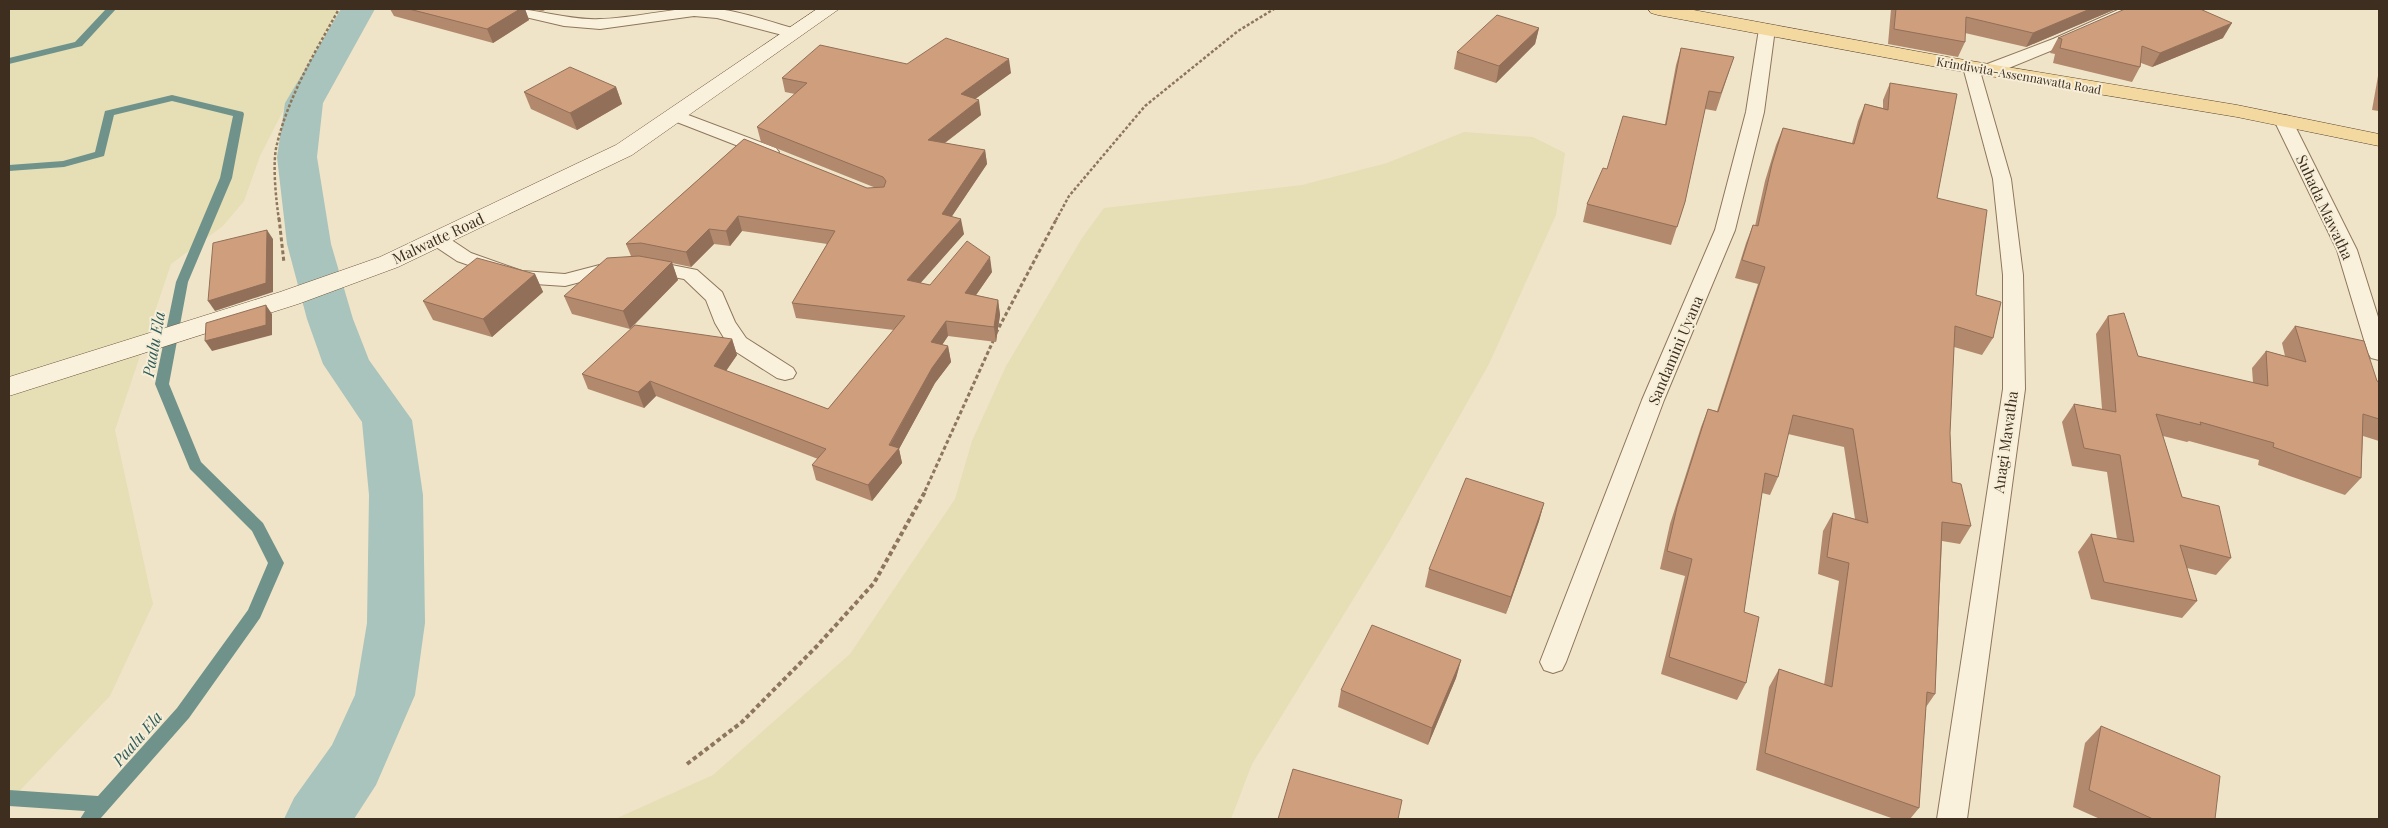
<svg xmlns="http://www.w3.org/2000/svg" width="2388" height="828" font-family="'Playfair Display',serif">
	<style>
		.farmland { fill: #e6deb5 }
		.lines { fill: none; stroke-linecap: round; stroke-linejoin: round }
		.stream { fill: #6f938a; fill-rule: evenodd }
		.canal { fill: #a9c4bc; fill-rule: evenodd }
		.lane-casing { stroke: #8d765c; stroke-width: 2 }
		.secondary-casing { stroke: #6f573f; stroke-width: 1 }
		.primary-casing { stroke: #5b4430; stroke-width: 1 }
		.path-far2 { stroke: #8d765c; stroke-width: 2.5; stroke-dasharray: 3 2; stroke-linecap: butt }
		.path-far1 { stroke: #8d765c; stroke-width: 3; stroke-dasharray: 4 2.5; stroke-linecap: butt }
		.path { stroke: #8d765c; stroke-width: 4; stroke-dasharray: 4.5 3; stroke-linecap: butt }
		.lane { fill: #faf1dc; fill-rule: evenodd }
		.secondary { fill: #faf1dc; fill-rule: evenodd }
		.primary { fill: #f3d9a0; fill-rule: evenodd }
		.wall { fill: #b2896c }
		.shaded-wall { fill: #916f58 }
		.building { fill: #cf9f7d; stroke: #916f58 }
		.labels { text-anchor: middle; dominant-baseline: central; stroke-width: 4; stroke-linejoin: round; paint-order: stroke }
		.far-street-label { font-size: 12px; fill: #3d2e20; stroke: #f7eed8 }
		.street-label { font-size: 15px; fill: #3d2e20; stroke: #f7eed8 }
		.water-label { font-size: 16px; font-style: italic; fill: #2f5d5a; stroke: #f7eed8 }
	</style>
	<rect width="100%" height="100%" fill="#f0e4c8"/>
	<g class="farmland">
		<path d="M9 9H339L304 70 260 156 244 201 223 226 171 264 115 430 153 604 110 696 9 802Z"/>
		<path d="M1464 132 1533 137 1565 153 1556 215 1489 364 1389 541 1252 764 1231 819H615L713 775 850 654 955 499 972 441 1006 366 1082 238 1104 208 1302 185 1387 163Z"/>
	</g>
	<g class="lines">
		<g class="stream">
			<path d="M106 9H116L82 46 9 64V58L75 42Z"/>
			<path d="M172 95 243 112 244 114 232 178 188 282 169 384 201 462 263 523 284 563 260 618 189 718 100 819H80L85 811 9 806V790L98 796 177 708 248 610 268 563 252 531 190 469 155 384 176 282 220 178 233 116 172 101 114 115 104 156 64 167 9 171V165L63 161 95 152 105 111Z"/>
		</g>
		<path class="canal" d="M341 9H375L323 103 317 157 331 244 353 319 369 360 412 420 423 495 425 623 415 695 376 785 354 819H284L294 798 332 745 355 695 367 623 369 495 362 422 323 364 307 319 287 244 277 157 285 103Z"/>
		<g class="lane-casing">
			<g id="lane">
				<path d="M502 9C535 7 567 21 600 19 640 18 678 5 718 9 745 12 773 23 800 30L802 33 794 38 717 18 694 16 600 29 564 26 504 12Z"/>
				<path d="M2120 9H2140L2138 12 2065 45 1994 74 1988 75 1980 71 2011 179 2023 275 2025 389 1967 819H1937L2003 389V275L1993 179 1963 67 1965 63H1977L1980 70 1982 66 2053 39Z"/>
				<path d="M1767 24 1775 29 1764 112 1735 230 1664 400 1566 662 1562 670 1553 673 1544 670 1540 662 1642 400 1715 230 1746 112 1759 29Z"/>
				<path d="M675 110 776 148 779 152 776 156H764L669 119 666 115 669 111Z"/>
				<path d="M2283 115 2289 116 2292 120 2357 250 2379 320V360L2371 358 2368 353 2337 250 2274 120 2277 116Z"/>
				<path d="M437 233 444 235 471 253 522 271 565 274 611 262 646 260 697 270 722 292 735 322 746 338 793 368 796 373 793 378 785 380 777 378 730 348 715 323 706 300 684 279 646 272 611 274 565 286 520 283 457 261 430 243 427 239 430 235Z"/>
			</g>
		</g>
		<g class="secondary-casing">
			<path id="secondary" d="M817 9H839L632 155 398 267 298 304 9 396V377L280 292 380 257 616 145Z"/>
		</g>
		<g class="primary-casing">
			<path id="primary" d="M1648 9H1688L1953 58 2237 105 2379 134V146L2237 117 1953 70 1658 15 1651 13Z"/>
		</g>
		<g class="path-far2">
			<path d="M279 220C276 200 272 162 277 144 289 95 315 52 339 9"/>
			<path d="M1056 220 1069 196 1145 106 1238 31 1274 9"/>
		</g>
		<g class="path-far1">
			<path d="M279 218 284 263"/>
			<path d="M996 333 1057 218"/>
			<path d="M925 491 994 339"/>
		</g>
		<path class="path" d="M687 764 742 722 817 646 874 583 926 490"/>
		<use href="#lane" class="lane"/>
		<use href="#secondary" class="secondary"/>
		<use href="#primary" class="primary"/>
	</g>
	<g class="wall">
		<path d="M390 9H547L543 11 525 9 529 20 493 43 394 16Z"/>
		<path d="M1891 9H2116L2026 47 1965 33V42L1958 57 1888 44Z"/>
		<path d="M1539 28 1535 44 1496 83 1454 69 1457 52Z"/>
		<path d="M2058 38H2223L2152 67 2141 63 2140 67 2132 82 2053 63 2055 54 2050 53Z"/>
		<path d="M1681 48 1734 57 1716 111 1705 109 1685 202 1671 245 1583 222 1587 204 1607 169 1665 124 1676 65Z"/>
		<path d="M907 64 1011 73 975 99 981 115 945 143 985 150 987 164 952 216 964 234 920 283 930 285 992 272 976 295 998 300 1000 315 996 342 948 336 942 345 948 346 951 362 935 383 899 449 902 463 872 501 816 480 812 465 818 459 656 396 644 408 588 389 582 374 732 339 737 355 726 371 828 409 894 330 796 318 792 303 827 244 742 231 730 246 714 244 691 267 672 263 678 280 630 329 572 314 564 296 631 256 626 244 744 139 867 188H876L761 142 757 127 795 94 785 92 782 78Z"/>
		<path d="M2379 75V111L2372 110 2378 76Z"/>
		<path d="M1890 83 1976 295 1993 338 1982 355 1954 347 1950 433 1952 482 1971 526 1960 544 1942 541 1935 694 1926 707 1919 808 1910 819H1894L1756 770 1769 687 1779 669 1824 685 1839 581 1818 574 1823 531 1833 513 1855 519 1844 447 1788 434 1778 477 1770 495 1762 493 1744 612 1746 683 1737 700 1661 674 1685 576 1660 569 1670 524 1701 427 1708 409 1717 411 1758 284 1735 278 1746 243 1753 225 1755 226 1765 181 1776 145 1783 128 1852 143 1858 121 1865 104 1883 108V100Z"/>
		<path d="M616 87 622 104 577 130 531 109 524 92Z"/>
		<path d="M535 274 543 292 492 337 433 320 423 301Z"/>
		<path d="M2108 316 2138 356 2253 383 2252 368 2266 351 2285 356 2282 343 2295 326 2377 381 2379 382V441L2363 436 2361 478 2345 495 2258 465 2259 460 2189 441 2187 442 2163 436 2182 497 2231 558 2216 575 2187 568 2197 601 2182 618 2091 599 2078 552 2091 534 2117 539 2107 472 2072 466 2062 422 2074 404 2102 409 2096 334Z"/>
		<path d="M1544 503 1539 521 1506 614 1425 587 1429 569Z"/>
		<path d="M1461 660 1456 678 1428 745 1338 707 1341 690Z"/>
		<path d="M2101 726 2215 819H2100L2073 807 2085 743Z"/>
	</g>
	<g class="shaded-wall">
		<path d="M520 9H525L529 20 493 43 487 29Z"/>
		<path d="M2090 9H2116L2026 47 2033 33Z"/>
		<path d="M2232 23 2223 38 2152 67 2160 53Z"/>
		<path d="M1539 28 1535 44 1496 83 1499 66Z"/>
		<path d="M1009 59 1011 73 963 108 961 94Z"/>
		<path d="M616 87 622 104 577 130 570 113Z"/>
		<path d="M979 100 981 115 930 154 928 140Z"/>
		<path d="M985 150 987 164 944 228 942 214Z"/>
		<path d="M738 216 742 231 730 246 726 231Z"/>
		<path d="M961 219 964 234 910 295 907 280Z"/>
		<path d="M709 229 714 244 691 267 686 252Z"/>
		<path d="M267 230 273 239V292L215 311 208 301Z"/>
		<path d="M990 257 992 272 967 308 965 293Z"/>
		<path d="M672 262 678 280 630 329 623 311Z"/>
		<path d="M535 274 543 292 492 337 483 319Z"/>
		<path d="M998 300 1000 315 996 342 994 327Z"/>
		<path d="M266 305 272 314V335L212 351 205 341Z"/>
		<path d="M946 321 948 336 934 357 931 342Z"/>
		<path d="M732 339 737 355 719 381 714 366Z"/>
		<path d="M948 346 951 362 935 383 899 449 902 463 872 501 868 485 932 368Z"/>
		<path d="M650 381 656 396 644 408 638 392Z"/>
		<path d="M1544 503 1539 521 1506 614 1511 597Z"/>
		<path d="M1461 660 1456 678 1428 745 1432 728Z"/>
	</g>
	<g class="building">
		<path d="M409 9H520L487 29Z"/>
		<path d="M1896 9H2090L2033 33 1966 17 1965 42 1894 29Z"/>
		<path d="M2125 9H2200L2232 23 2160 53 2142 46 2140 67 2060 48 2062 39 2058 38Z"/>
		<path d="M1497 15 1539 28 1499 66 1457 52Z"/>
		<path d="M946 38 1009 59 961 94 979 100 928 140 985 150 942 214 961 219 907 280 930 285 967 241 990 257 965 293 998 300 994 327 946 321 931 342 948 346 932 368 889 445 899 448 868 485 812 465 826 449 650 381 638 392 582 374 635 325 732 339 714 366 828 409 905 316 792 303 835 231 738 216 726 231 709 229 686 252 641 243 626 244 744 139 867 188 884 187 886 181 883 177 757 127 807 83 782 78 820 45 907 64Z"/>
		<path d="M1681 48 1734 57 1721 93 1709 91 1685 202 1677 227 1587 204 1603 168 1607 169 1623 116 1666 125Z"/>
		<path d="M570 67 616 87 570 113 524 92Z"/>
		<path d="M1890 83 1957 94 1937 198 1987 210 1976 295 2001 302 1993 338 1955 326 1950 433 1952 482 1961 484 1971 526 1942 522 1935 694 1927 692 1919 808 1765 753 1779 669 1832 687 1849 563 1827 557 1833 513 1868 523 1853 429 1793 415 1778 477 1765 473 1744 612 1759 617 1746 683 1669 657 1692 559 1667 551 1677 507 1708 409 1718 412 1765 267 1742 260 1753 225 1758 226 1772 164 1783 128 1854 144 1865 104 1888 110Z"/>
		<path d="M267 230 266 283 208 301 213 243Z"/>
		<path d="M639 256 672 262 623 311 564 296 607 258Z"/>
		<path d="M477 258 535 274 483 319 423 301Z"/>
		<path d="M266 305V325L205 341 206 323Z"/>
		<path d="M2124 313 2138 356 2268 386 2266 351 2306 362 2295 326 2364 341 2377 381 2379 382V419L2363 414 2361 478 2273 447 2274 443 2200 422 2201 425 2156 414 2182 497 2219 506 2231 558 2180 545 2197 601 2104 582 2091 534 2134 542 2120 455 2084 448 2074 404 2116 412 2108 316Z"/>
		<path d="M1466 478 1544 503 1511 597 1429 569Z"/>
		<path d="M1372 625 1461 660 1432 728 1341 690Z"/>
		<path d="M2101 726 2220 776 2215 819H2153L2089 790Z"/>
		<path d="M1293 769 1402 800 1398 819H1278Z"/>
	</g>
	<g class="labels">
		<g class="far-street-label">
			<text transform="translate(2019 75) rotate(10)">Krindiwita-Assennawatta Road</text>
		</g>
		<g class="street-label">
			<text transform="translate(2325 207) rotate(65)">Suhada Mawatha</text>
			<text transform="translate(438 238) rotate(-25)">Malwatte Road</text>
			<text transform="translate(1675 350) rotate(-67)">Sandamini Uyana</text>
			<text transform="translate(2005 442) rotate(-82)">Anagi Mawatha</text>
		</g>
		<g class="water-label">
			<text transform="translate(153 344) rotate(-80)">Paalu Ela</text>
			<text transform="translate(137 738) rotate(-49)">Paalu Ela</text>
		</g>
	</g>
	<rect width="2388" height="828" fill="none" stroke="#3d2e20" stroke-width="20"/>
</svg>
